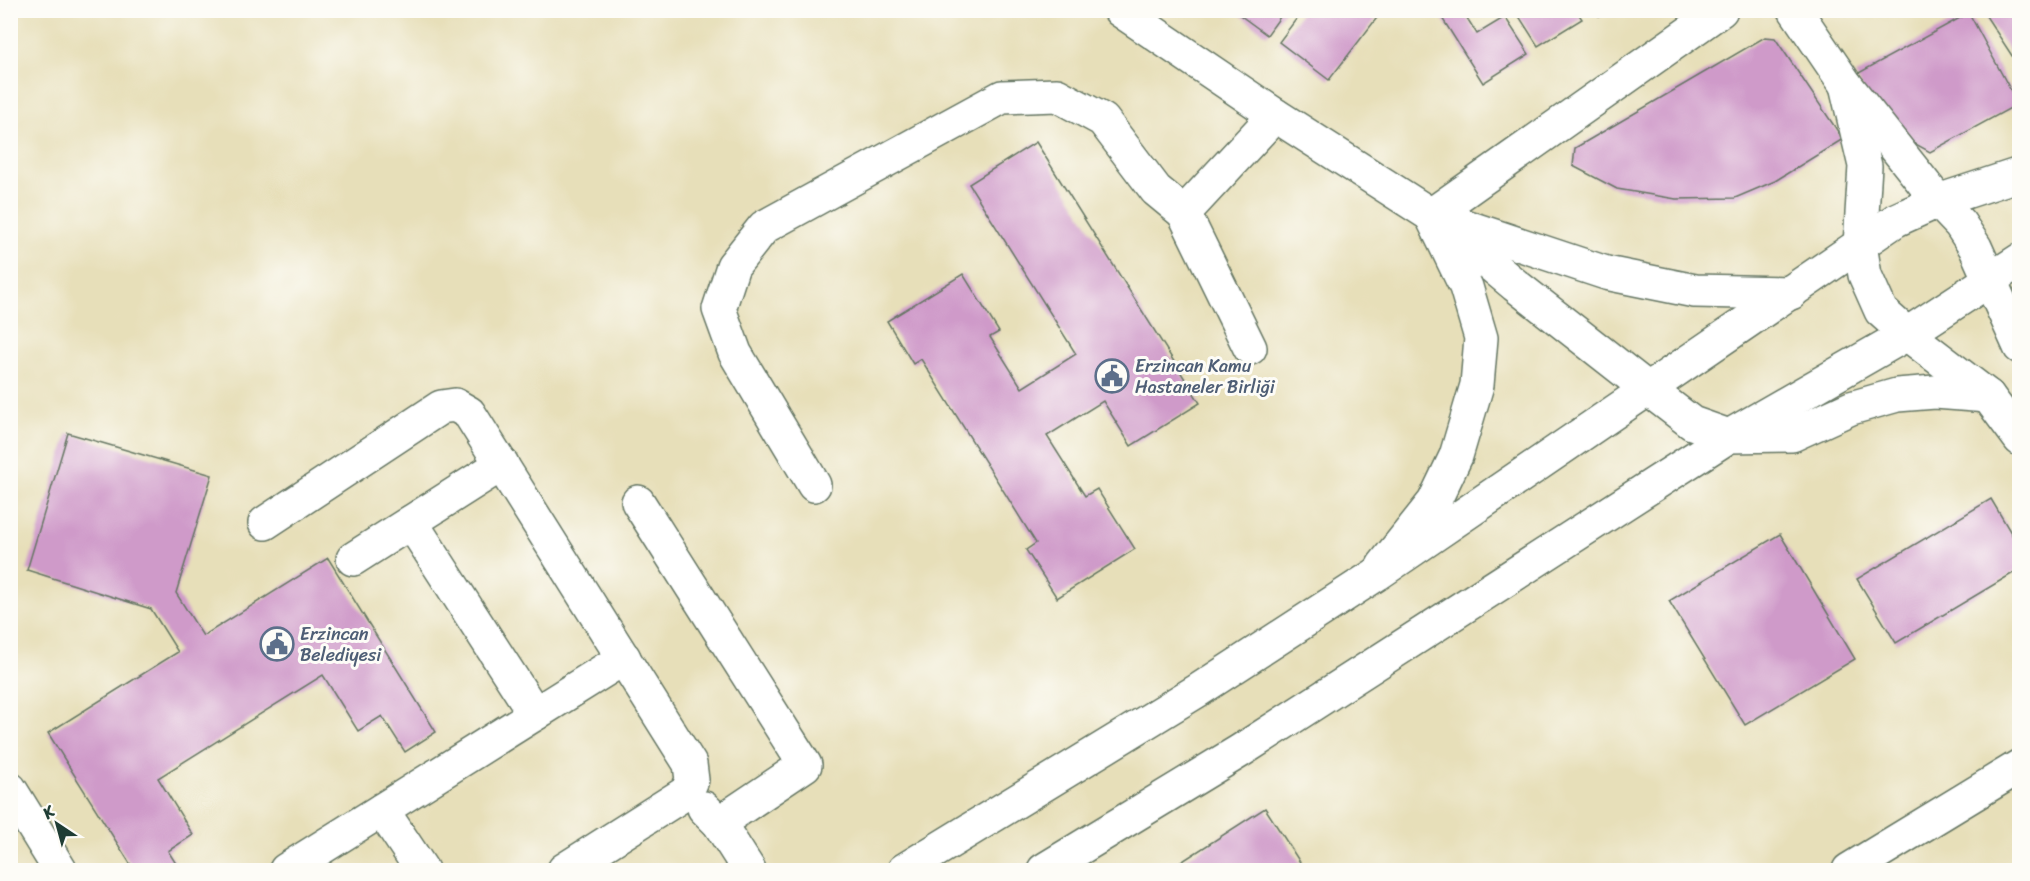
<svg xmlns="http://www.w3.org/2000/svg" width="2030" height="881" font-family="Sriracha,sans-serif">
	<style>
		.building { fill: #cf9ac9 }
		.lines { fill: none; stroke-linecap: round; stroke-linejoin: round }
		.minor-casing { stroke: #657663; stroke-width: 36 }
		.major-casing { stroke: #657663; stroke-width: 36 }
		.minor { stroke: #fff; stroke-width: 33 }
		.major { stroke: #fff; stroke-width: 33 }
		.labels { text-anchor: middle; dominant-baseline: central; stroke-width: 6; stroke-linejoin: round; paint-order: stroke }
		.service-label { font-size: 18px; fill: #4e5e75; stroke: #fdfcf7; text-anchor: start }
	</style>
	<rect width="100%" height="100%" fill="#fdfcf7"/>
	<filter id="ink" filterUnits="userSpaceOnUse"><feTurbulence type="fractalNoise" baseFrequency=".0167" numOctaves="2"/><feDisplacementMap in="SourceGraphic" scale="12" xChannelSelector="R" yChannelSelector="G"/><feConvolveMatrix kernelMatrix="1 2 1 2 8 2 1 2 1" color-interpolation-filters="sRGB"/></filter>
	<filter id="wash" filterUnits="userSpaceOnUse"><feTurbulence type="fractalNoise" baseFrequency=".008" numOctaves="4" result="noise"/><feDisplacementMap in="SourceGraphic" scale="24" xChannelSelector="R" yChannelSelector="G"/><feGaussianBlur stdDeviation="1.35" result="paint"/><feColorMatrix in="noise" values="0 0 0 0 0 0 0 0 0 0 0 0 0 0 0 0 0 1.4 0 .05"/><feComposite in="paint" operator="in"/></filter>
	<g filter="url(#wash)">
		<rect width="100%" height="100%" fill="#e7dfb9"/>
		<g id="blocks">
			<g class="building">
				<path d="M1233 10H1285L1267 35Z"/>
				<path d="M1303 10H1383L1329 80 1279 42Z"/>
				<path d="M1437 10H1462L1477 34 1505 17 1529 54 1483 83Z"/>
				<path d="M1515 10H1576L1582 19 1538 46Z"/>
				<path d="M1596 10H1610L1599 16Z"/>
				<path d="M1982 10H2020V68Z"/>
				<path d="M1969 13 2018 104 1930 152 1881 125 1855 75Z"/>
				<path d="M1765 37 1775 38 1843 139 1775 181 1735 198 1676 199 1617 189 1573 166 1575 148Z"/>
				<path d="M1036 142 1200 403 1131 446 1103 401 1047 436 1085 496 1097 489 1135 549 1057 598 1026 550 1036 543 921 359 913 364 887 321 963 274 999 332 990 337 1022 388 1076 354 969 184Z"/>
				<path d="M68 433 212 475 176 593 203 636 328 558 436 732 405 752 382 716 358 731 323 675 158 778 193 835 168 851 180 870H134L48 733 178 652 151 609 27 570Z"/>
				<path d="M1991 499 2020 548V569L1896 643 1857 579Z"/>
				<path d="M1780 534 1855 659 1745 725 1669 601Z"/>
				<path d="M1265 808 1305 870H1182L1178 864Z"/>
				<path d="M2020 863V870H2008Z"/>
			</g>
		</g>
	</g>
	<g filter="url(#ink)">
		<use href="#blocks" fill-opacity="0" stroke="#657663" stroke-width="1.5"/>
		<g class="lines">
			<g class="minor-casing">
				<g id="minor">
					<path d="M1120 10 1275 115 1431 215 1606 273 1695 291 1791 293"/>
					<path d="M1795 10 1846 85 1938 201 1960 224 1975 247 2020 347"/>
					<path d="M1846 85 1865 166 1860 245 1865 275 1881 311 1907 334 1988 396 2020 439"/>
					<path d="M1184 213 1250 348"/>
					<path d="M1431 215 1721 10"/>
					<path d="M814 485 735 353 719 309 733 266 764 227 1002 97 1057 95 1103 120 1156 190 1184 213 1275 115"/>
					<path d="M638 502 805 765 719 823"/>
					<path d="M411 522 535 714"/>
					<path d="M265 523 441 407 455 405 469 413 690 764 692 780 687 792 564 870"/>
					<path d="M353 559 502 464"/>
					<path d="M1383 566 1434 502 1456 456 1477 385 1481 338 1466 287 1431 215"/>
					<path d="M10 789 60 870"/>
					<path d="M704 808 719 823 749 870"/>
					<path d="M382 810 422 870"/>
					<path d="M286 870 624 658"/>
					<path d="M1849 870 2020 766"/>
				</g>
			</g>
			<g class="major-casing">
				<g id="major">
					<path d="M1431 215 1515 285 1649 390 1692 423 1729 436 1792 435 1851 408 1897 395 1935 392 1988 396"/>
					<path d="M904 870 1197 691 1377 574 1896 220 1938 201 2020 174"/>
					<path d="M1044 870 1240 751 1729 436 1907 334 2020 260"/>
				</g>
			</g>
			<use href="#minor" class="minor"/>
			<use href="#major" class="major"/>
		</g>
	</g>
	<defs>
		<g id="civic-ring" transform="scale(1.725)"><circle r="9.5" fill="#fdfcf7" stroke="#5c6f8a" stroke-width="1.5"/><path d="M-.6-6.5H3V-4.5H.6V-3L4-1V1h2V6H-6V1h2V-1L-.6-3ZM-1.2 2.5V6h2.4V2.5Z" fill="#5c6f8a"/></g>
	</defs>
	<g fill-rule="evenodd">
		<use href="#civic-ring" x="1112" y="376"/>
		<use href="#civic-ring" x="277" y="644"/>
	</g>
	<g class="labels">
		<g class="service-label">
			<text x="1135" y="366">Erzincan Kamu<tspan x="1135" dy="21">Hastaneler Birliği</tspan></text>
			<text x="300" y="634">Erzincan<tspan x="300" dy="21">Belediyesi</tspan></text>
		</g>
	</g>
	<rect width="2030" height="881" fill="none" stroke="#fdfcf7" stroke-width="36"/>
	<g transform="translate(57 824) rotate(324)" stroke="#fdfcf7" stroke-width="4.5" paint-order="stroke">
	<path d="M0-4.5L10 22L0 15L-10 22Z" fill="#1f3d34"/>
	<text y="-9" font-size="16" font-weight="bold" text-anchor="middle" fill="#1f3d34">K</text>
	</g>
</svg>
